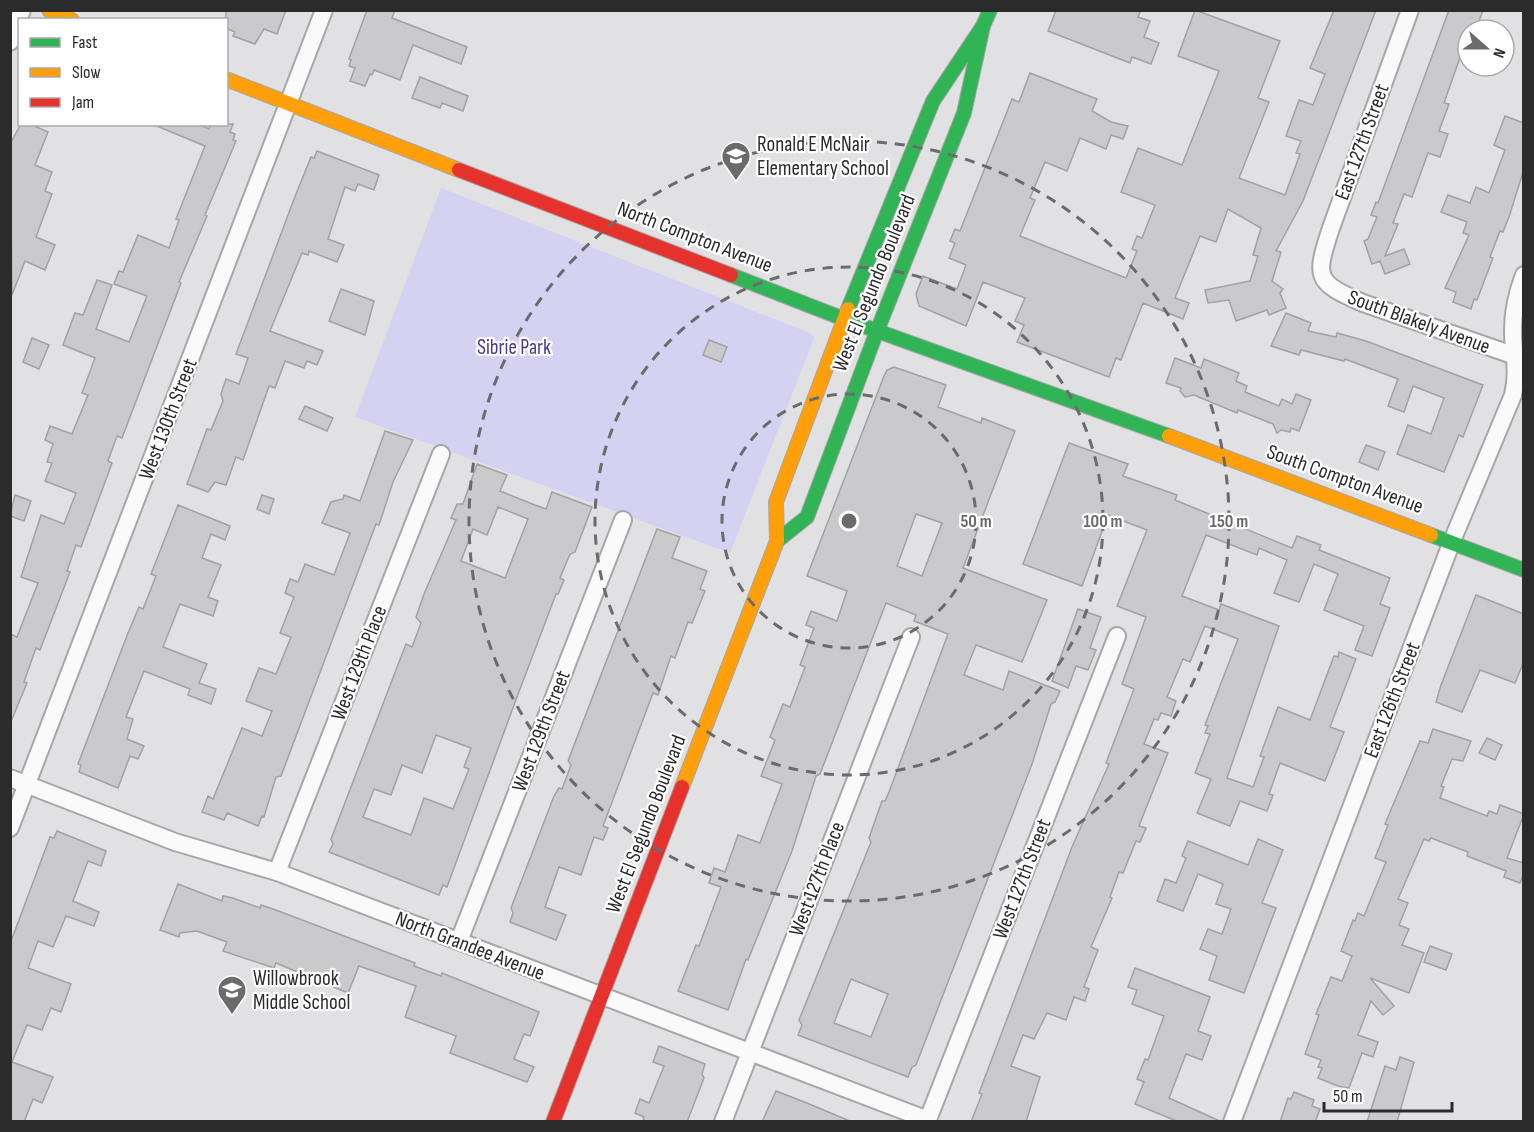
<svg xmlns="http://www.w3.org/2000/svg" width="1534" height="1132" font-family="'Sofia Sans Condensed',sans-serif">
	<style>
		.green { fill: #d4d1f1 }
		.building { fill: #cacacc; stroke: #a2a2a4; stroke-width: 1.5; fill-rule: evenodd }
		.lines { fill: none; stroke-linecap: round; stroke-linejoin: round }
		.street-casing { stroke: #a7a7a9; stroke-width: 20 }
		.fast-casing { stroke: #a7a7a9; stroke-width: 16 }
		.slow-casing { stroke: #a7a7a9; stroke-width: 16 }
		.jam-casing { stroke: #a7a7a9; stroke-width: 16 }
		.street { stroke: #fafafb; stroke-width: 16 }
		.fast { stroke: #30b455; stroke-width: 14 }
		.slow { stroke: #ff9f0a; stroke-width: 14 }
		.jam { stroke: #e5322d; stroke-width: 14 }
		.ring { fill: none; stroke: #6b6b6c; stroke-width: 3; stroke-dasharray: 10 8 }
		.labels { text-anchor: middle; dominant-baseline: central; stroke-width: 4.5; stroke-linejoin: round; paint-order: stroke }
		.street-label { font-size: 21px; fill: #2b2b2c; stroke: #fff }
		.poi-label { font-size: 21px; fill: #2b2b2c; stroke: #fff; text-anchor: start }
		.park-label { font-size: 21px; fill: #4b3890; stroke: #fff }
		.centre { fill: #6b6b6c; stroke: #fff; stroke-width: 3 }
		.ring-label { font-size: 18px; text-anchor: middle; font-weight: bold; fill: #6b6b6c; stroke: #fff; stroke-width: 4.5; stroke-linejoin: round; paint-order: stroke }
	</style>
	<rect width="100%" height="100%" fill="#e1e1e3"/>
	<path class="green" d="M441 188 810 333 814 338 730 553 355 417Z"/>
	<g class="building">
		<path d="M226 10H286L277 34 264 29 255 44 233 36 235 32 226 28Z"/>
		<path d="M367 10H395L392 18 467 47 461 64 413 45 400 80 374 70 372 75 370 74 365 86 350 81 355 68 349 66 351 60 349 59Z"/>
		<path d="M1056 10H1141L1138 17 1150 21 1144 37 1159 43 1151 64 1132 57 1130 63 1048 31Z"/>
		<path d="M1195 10 1280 41 1258 98 1269 102 1239 178 1285 195 1300 154 1296 153 1301 141 1286 136 1299 100 1313 105 1325 74 1310 68 1334 10H1376L1303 201 1276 251 1281 252 1272 281 1283 289 1280 293 1286 308 1269 315 1267 310 1236 321 1229 300 1208 303 1205 290 1250 281 1258 256 1253 255 1261 228 1228 209 1216 242 1200 236 1175 298 1189 303 1183 319 1143 303 1121 360 1116 358 1109 377 1017 342 1024 325 1015 321 1025 298 983 282 966 326 919 306 916 294 923 276 957 289 966 265 949 258 955 243 950 241 955 229 960 231 1012 99 1019 102 1030 73 1097 99 1092 111 1111 122 1128 126 1123 139 1111 135 1106 149 1080 138 1067 171 1045 162 1030 198 1035 200 1020 236 1126 278 1137 251 1132 249 1137 236 1142 238 1155 205 1121 192 1138 148 1182 165 1219 71 1178 56Z"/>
		<path d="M1449 10H1483L1476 30H1468V44L1465 43 1444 103 1449 104 1439 131 1448 134 1440 157 1428 153 1412 197 1404 194 1393 223 1398 224 1385 256 1404 249 1410 264 1385 274 1380 261 1372 264 1364 241 1368 239 1377 217 1371 215 1376 202 1378 203Z"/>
		<path d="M420 77 468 96 463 111 442 103 440 108 412 98Z"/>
		<path d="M1505 116 1524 123V169L1509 217 1503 232 1500 231 1490 257 1493 258 1477 300 1474 299 1471 309 1453 302 1456 292 1445 288 1469 235 1463 233 1467 222 1441 212 1448 195 1470 203 1476 187 1489 193 1505 150 1494 145Z"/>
		<path d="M21 124H30L48 132 35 165 52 172 45 191 52 194 36 237 55 245 45 270 25 261 12 295 10 144Z"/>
		<path d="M152 124H198L209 129 211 124H233L230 132 235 134 233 140 236 141 205 215 207 216 179 282 181 283 122 438 117 436 108 461 112 463 81 547 76 545 67 571 70 572 40 650 36 648 24 682 27 683 10 724V634L17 637 38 583 21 577 41 515 64 524 76 493 45 481 52 463 47 462 53 444 45 440 50 426 72 434 88 395 82 393 95 358 63 345 75 313 83 315 97 280 112 285 96 329 129 342 147 296 114 284 119 271 123 272 138 235 169 248 179 220 176 219 205 146Z"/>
		<path d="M317 151 379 175 374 190 358 184 355 191 345 187 328 239 344 245 337 262 309 251 308 255 302 253 270 331 323 351 317 365 307 361 304 368 285 361 275 388 269 386 243 460 236 457 226 485 215 482 208 492 187 484 207 429 211 430 223 401 221 394 226 379 239 384 248 358 236 354 294 199 311 157 314 158Z"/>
		<path d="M341 289 374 301 365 335 329 321Z"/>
		<path d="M1286 313 1311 323 1308 331 1336 337 1337 333 1366 341 1483 385 1463 437 1459 435 1444 472 1397 454 1408 425 1431 434 1444 398 1413 386 1404 412 1388 406 1398 379 1345 359 1344 361 1301 350 1299 355 1271 346Z"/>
		<path d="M32 338 49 345 39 369 23 362Z"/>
		<path d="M709 340 727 347 721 362 703 355Z"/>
		<path d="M1175 358 1201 368 1204 359 1239 373 1236 381 1247 386 1245 392 1279 406 1282 399 1292 404 1296 394 1311 400 1299 431 1291 428 1290 432 1281 430 1277 433 1273 424 1238 410 1237 413 1194 395 1185 397 1180 391 1181 388 1166 383Z"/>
		<path d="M894 367 946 385 938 407 981 423 982 418 1015 431 963 568 1047 600 1022 662 976 645 964 675 1003 690 1009 671 1060 691 1055 702 1051 704 1032 764 916 1065 912 1067 908 1077 798 1035 802 1025 799 1020 871 842 869 838 882 801H885L889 792 948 634 914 621 916 615 886 603 820 774 816 776 792 851 748 960 746 959 728 1010 678 991 696 945 699 946 721 887 709 883 714 868 725 872 738 835 760 843 782 784 761 776 775 740 770 737 783 704 790 707 805 667 800 665 814 628 806 625 811 611 837 621 847 591 807 576 884 376 887 370ZM916 514 942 523 922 576 897 566ZM851 979 888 994 871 1037 834 1023Z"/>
		<path d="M305 406 333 418 327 431 299 419Z"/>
		<path d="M385 431 413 440 393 482 379 525 376 524 281 776 276 777 264 817 262 816 258 826 227 813 224 820 202 812 208 796 213 799 242 728 262 736 272 711 246 701 259 668 276 674 291 637 280 633 294 597 285 593 290 579 298 582 305 564 334 575 350 533 322 523 331 502 343 499 344 495 360 501Z"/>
		<path d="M1069 443 1128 464 1123 476 1177 495 1175 500 1292 548 1297 536 1321 545 1319 550 1390 578 1380 604 1390 608 1372 656 1355 650 1364 626 1324 610 1338 574 1314 564 1299 602 1274 593 1287 560 1259 548 1257 555 1206 535 1182 596 1219 610 1221 604 1279 626 1227 778 1253 787 1264 757 1260 756 1278 707 1310 720 1334 656 1338 657 1339 652 1356 659 1330 727 1344 732 1325 781 1280 763 1269 794 1273 795 1267 811 1240 801 1230 826 1197 813 1211 779 1195 773 1210 734 1205 733 1208 726 1205 725 1238 639 1205 626 1190 662 1183 659 1167 697 1176 701 1171 716 1161 713 1158 720 1154 719 1144 744 1168 753 1139 826 1146 828 1140 842 1136 841 1123 873 1119 872 1110 897 1112 898 1091 947 1098 950 1084 987 1089 989 1085 1001 1074 997 1066 1020 1047 1013 1034 1039 1023 1035 1011 1066 1040 1077 1026 1122H971L982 1094 979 1093 1072 847 1109 764 1106 763 1134 689 1122 684 1146 617 1117 606 1147 530 1108 515 1082 586 1023 564Z"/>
		<path d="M1366 445 1385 452 1378 470 1359 462Z"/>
		<path d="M477 464 507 475 500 491 535 505 546 509 552 492 592 507 575 552 570 554 560 578 564 580 558 594H556L517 697 447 887 443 885 439 895 329 852 333 844 331 839 406 644 412 647 421 623 416 617 424 594 456 520 451 518 457 504H463ZM498 507 528 519 505 578 461 561 473 529 487 535ZM436 735 471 748 464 767 469 769 453 809 424 798 411 835 363 817 374 789 391 795 402 765 422 773Z"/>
		<path d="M15 495 31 501 24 521 10 516Z"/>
		<path d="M262 495 274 499 269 514 257 509Z"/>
		<path d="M178 505 230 526 225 540 211 534 202 558 221 565 208 597 218 601 213 616 180 604 163 647 207 664 199 683 216 689 211 704 188 695 190 689 144 671 126 717 133 719 127 739 144 746 138 759 130 756 118 788 79 772 81 765 78 764 128 633 139 607 143 609 156 576 151 574Z"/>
		<path d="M657 529 680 537 672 558 707 571 700 589 705 591 692 623 688 622 675 658 671 656 658 695 653 693 603 826 608 828 603 840 594 837 581 875 559 867 545 907 566 915 556 940 510 922 513 913 511 908 554 796 559 788 562 789 571 765 568 761Z"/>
		<path d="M1476 595 1524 614V661L1515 683 1480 670 1462 712 1436 702 1441 685Z"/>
		<path d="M1078 609 1101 617 1090 648 1096 650 1088 670 1076 666 1068 688 1052 681Z"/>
		<path d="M1433 729 1471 741 1463 761 1452 759 1441 786 1444 787 1440 798 1487 816 1489 811 1497 814 1500 805 1524 814 1507 858 1524 863V872L1520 883 1504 877 1506 871 1467 856 1468 852 1431 838 1429 841 1424 839 1398 899 1408 903 1399 925 1409 929 1402 945 1424 953 1409 993 1370 978 1394 1006 1383 1015 1371 1001 1358 1035 1378 1042 1373 1057 1362 1053 1349 1088 1338 1086 1318 1078 1322 1068 1318 1067 1321 1060 1305 1054 1319 1015 1316 1014 1331 977 1342 981 1352 956 1341 951 1353 920 1355 921 1358 913 1364 916 1386 862 1375 858 1388 825 1385 824 1420 741 1428 743Z"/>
		<path d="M1487 738 1502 745 1495 760 1479 753Z"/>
		<path d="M57 831 106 851 101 866 88 861 73 901 99 912 94 926 66 916 53 947 38 941 28 968 71 984 61 1012 51 1008 42 1030 27 1025 12 1062 53 1077 42 1103 33 1099 24 1122H10V944L50 837 54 838Z"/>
		<path d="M1258 839 1283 850 1262 903 1276 908 1244 993 1209 980 1217 956 1200 949 1208 929 1222 934 1231 909 1216 904 1223 884 1198 874 1183 911 1157 901 1165 879 1176 883 1186 858 1182 856 1188 841 1248 865Z"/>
		<path d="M178 884 222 901 223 896 233 898 260 908 261 905 276 910 415 963 414 966 441 976 442 973 539 1012 530 1036 524 1034 514 1059 534 1067 527 1082 450 1053 456 1036 405 1017 416 986 359 966 348 993 276 963 274 968 223 951 227 942 197 931 180 933 179 937 160 930Z"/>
		<path d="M1430 946 1452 954 1446 970 1424 962Z"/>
		<path d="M1135 968 1210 997 1198 1031 1211 1036 1202 1060 1186 1054 1169 1098 1222 1122H1179L1135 1104 1144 1082 1137 1079 1145 1059 1148 1060 1164 1016 1132 1004 1137 990 1128 987Z"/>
		<path d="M659 1046 705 1064 702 1074 704 1078 687 1122H643L644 1117 635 1113 640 1099 649 1103 664 1066 653 1062Z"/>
		<path d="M1400 1057 1414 1062 1397 1122H1367L1385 1066 1396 1070Z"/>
		<path d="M776 1091 807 1103 852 1122H762Z"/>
		<path d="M1294 1092 1314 1100 1312 1106 1320 1109 1315 1122H1280L1288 1098 1291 1099Z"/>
	</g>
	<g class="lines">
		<g class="street-casing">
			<g id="street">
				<path d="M1410 10 1331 228C1315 277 1314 282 1363 303L1524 359"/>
				<path d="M10 42 22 10"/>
				<path d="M10 778 175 842 277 872 928 1120"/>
				<path d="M10 828 324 10"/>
				<path d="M277 872 441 454"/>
				<path d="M459 941 623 520"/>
				<path d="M723 1122 911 637"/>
				<path d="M927 1122 1117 636"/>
				<path d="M1232 1122 1452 541 1513 395C1519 369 1513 355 1513 330 1513 310 1517 293 1524 275"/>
			</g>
		</g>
		<g class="fast-casing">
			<g id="fast">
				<path d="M731 275 844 319 1169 436"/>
				<path d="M848 309 933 101 983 26"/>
				<path d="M1431 535 1524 570"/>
				<path d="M777 541 807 517 877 331 964 113 983 26 990 10"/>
			</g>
		</g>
		<g class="slow-casing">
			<g id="slow">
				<path d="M49 10 72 20"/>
				<path d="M226 79 459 170"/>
				<path d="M1169 436 1431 535"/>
				<path d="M682 787 777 541 776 502 848 309"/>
			</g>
		</g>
		<g class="jam-casing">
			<g id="jam">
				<path d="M459 170 731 275"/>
				<path d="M553 1122 682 787"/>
			</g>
		</g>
		<use href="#street" class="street"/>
		<use href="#fast" class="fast"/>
		<use href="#slow" class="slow"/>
		<use href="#jam" class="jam"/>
	</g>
	<g class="ring">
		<circle cx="849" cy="521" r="127"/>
		<circle cx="849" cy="521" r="254"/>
		<circle cx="849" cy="521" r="380"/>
	</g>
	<defs>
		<g id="school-pin" transform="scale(1.5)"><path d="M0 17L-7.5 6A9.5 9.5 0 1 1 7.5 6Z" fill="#6b6b6c" stroke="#fff"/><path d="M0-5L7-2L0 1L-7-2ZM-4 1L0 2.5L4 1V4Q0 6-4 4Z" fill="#fff"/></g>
	</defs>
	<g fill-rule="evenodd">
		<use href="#school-pin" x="736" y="156"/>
		<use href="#school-pin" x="232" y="990"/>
	</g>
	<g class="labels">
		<g class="street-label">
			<text transform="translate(1362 142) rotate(-70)">East 127th Street</text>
			<text transform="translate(695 237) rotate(21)">North Compton Avenue</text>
			<text transform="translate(874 283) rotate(-68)">West El Segundo Boulevard</text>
			<text transform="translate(1419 322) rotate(20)">South Blakely Avenue</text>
			<text transform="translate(168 419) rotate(-69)">West 130th Street</text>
			<text transform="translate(1345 479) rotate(20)">South Compton Avenue</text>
			<text transform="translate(359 663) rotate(-69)">West 129th Place</text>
			<text transform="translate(1392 700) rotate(-69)">East 126th Street</text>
			<text transform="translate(541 731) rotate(-69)">West 129th Street</text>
			<text transform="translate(646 824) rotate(-69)">West El Segundo Boulevard</text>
			<text transform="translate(817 879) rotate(-69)">West 127th Place</text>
			<text transform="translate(1022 879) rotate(-69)">West 127th Street</text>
			<text transform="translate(470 946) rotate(21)">North Grandee Avenue</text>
		</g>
		<g class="poi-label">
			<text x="757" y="144">Ronald E McNair<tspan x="757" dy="24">Elementary School</tspan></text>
			<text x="253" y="978">Willowbrook<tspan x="253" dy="24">Middle School</tspan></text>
		</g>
		<g class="park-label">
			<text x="514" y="347">Sibrie Park</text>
		</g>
	</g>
	<circle cx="849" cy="521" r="9" class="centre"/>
	<g class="ring-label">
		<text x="976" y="527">50 m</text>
		<text x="1103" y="527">100 m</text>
		<text x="1229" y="527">150 m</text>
	</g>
	<rect width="1534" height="1132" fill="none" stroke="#2b2b2c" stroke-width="24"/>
	<rect x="18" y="18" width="210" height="108" fill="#ffffff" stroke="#aaaaab" stroke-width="1.5"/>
	<rect x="30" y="38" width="30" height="9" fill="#30b455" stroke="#aaaaab" stroke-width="1.5"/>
	<text x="72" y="48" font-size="18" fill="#2b2b2c">Fast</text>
	<rect x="30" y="68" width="30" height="9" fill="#ff9f0a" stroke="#aaaaab" stroke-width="1.5"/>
	<text x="72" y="78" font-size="18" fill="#2b2b2c">Slow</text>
	<rect x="30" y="98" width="30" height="9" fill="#e5322d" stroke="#aaaaab" stroke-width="1.5"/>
	<text x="72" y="108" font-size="18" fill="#2b2b2c">Jam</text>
	<g transform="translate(1486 48) rotate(111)"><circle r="28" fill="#ffffff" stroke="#aaaaab" stroke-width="1.5"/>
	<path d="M0-4.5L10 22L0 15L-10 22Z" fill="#6b6b6c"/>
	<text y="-9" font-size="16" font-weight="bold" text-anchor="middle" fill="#2b2b2c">N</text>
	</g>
	<path d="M1324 1102v9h128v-9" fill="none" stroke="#2b2b2c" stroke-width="3"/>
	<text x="1333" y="1102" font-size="18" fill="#2b2b2c" stroke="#ffffff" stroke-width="4.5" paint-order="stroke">50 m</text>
</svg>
